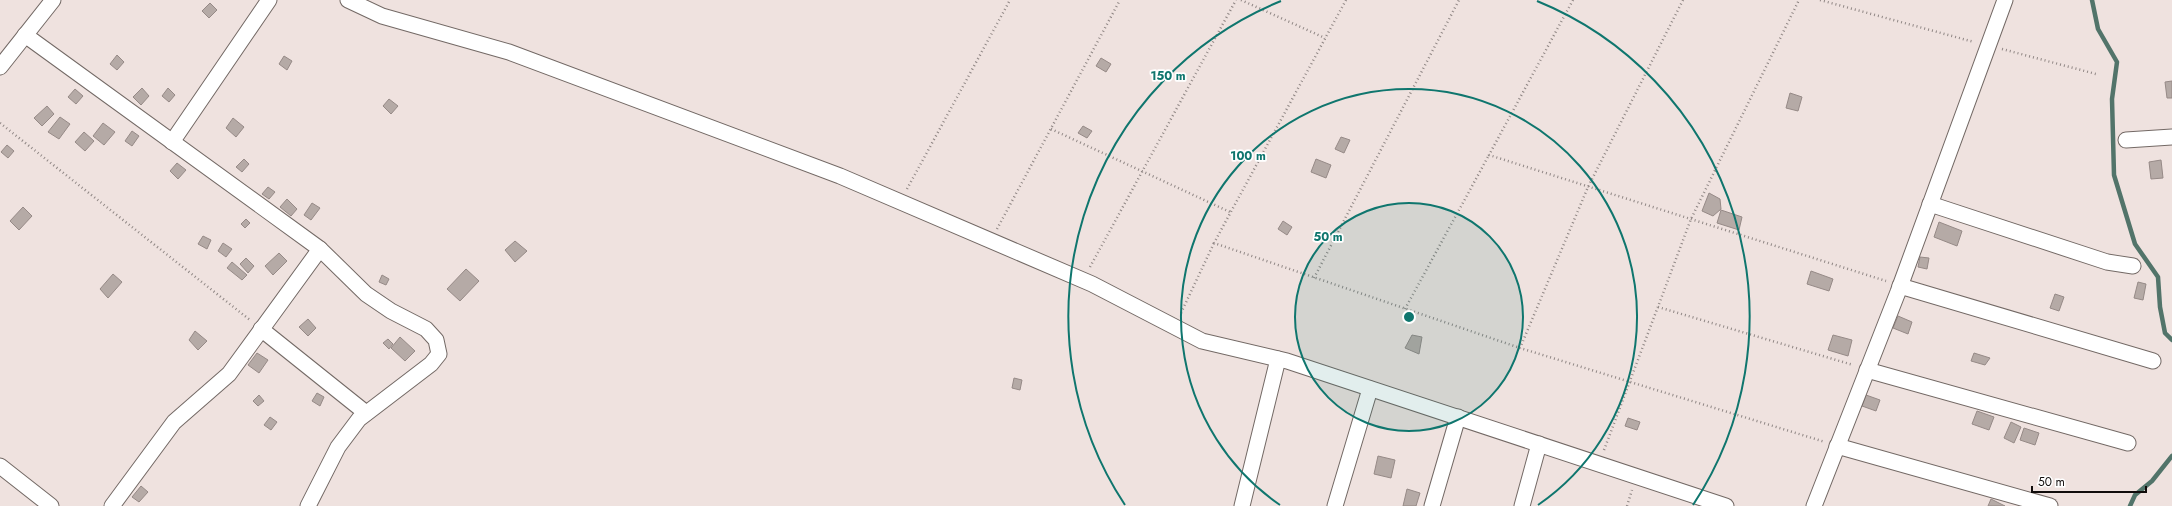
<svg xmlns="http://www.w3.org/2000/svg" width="2172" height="506" font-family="Jost,sans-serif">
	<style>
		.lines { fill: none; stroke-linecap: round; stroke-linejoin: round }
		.stream { stroke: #52746a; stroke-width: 4.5 }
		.building { fill: #b5aaa6; stroke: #968a87 }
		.minor-casing { stroke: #736965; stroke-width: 17 }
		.path { stroke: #908785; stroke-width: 2.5; stroke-dasharray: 1 3; stroke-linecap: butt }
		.minor { stroke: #fff; stroke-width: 15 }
		.ring { fill: none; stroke: #0f766e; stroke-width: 2 }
		.centre { fill: #0f766e; stroke: #fff; stroke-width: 2 }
		.ring-label { font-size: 12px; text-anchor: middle; font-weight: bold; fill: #0f766e; stroke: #fff; stroke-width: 3.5; stroke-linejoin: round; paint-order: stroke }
	</style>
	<rect width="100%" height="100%" fill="#efe2df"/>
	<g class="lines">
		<g class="stream">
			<path d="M2092 0 2098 29 2117 62 2112 99 2114 175 2135 244 2158 277 2160 307 2165 333 2172 340"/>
			<path d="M2130 506 2135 495 2152 481 2172 456"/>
		</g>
	</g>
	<g class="building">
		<path d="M210 3 217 10 209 18 202 11Z"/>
		<path d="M117 55 124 62 117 70 110 64Z"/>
		<path d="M284 56 292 61 287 70 279 64Z"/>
		<path d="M1101 58 1111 64 1106 72 1096 66Z"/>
		<path d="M2172 81V98H2167L2165 82Z"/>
		<path d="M142 88 149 96 141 105 133 97Z"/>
		<path d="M168 88 175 95 169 102 162 96Z"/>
		<path d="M75 89 83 96 76 104 68 97Z"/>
		<path d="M1790 93 1802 97 1798 111 1786 108Z"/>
		<path d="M389 99 398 106 391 114 383 106Z"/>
		<path d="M47 106 54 114 42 126 34 118Z"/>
		<path d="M60 117 70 124 59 139 48 132Z"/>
		<path d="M233 118 244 127 236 137 226 128Z"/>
		<path d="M103 123 115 132 104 145 93 136Z"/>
		<path d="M1083 126 1092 131 1087 138 1078 133Z"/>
		<path d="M132 131 139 136 132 146 125 141Z"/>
		<path d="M84 132 94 141 85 151 75 142Z"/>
		<path d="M1341 137 1350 140 1344 153 1335 149Z"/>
		<path d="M7 145 14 151 8 158 1 152Z"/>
		<path d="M244 159 249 164 242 172 236 167Z"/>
		<path d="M1316 159 1331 165 1326 178 1311 172Z"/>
		<path d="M2161 160 2163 178 2151 179 2149 162Z"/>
		<path d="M177 163 186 170 178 179 170 171Z"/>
		<path d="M268 187 275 192 269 199 262 194Z"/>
		<path d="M1709 193 1720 199 1721 209 1713 216 1702 211Z"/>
		<path d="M287 199 297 209 291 216 280 207Z"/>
		<path d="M312 203 320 208 311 220 304 215Z"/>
		<path d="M23 207 32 216 19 230 10 221Z"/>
		<path d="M1721 210 1742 217 1739 230 1717 223Z"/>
		<path d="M246 219 250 223 245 228 241 224Z"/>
		<path d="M1283 221 1292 227 1287 235 1278 229Z"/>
		<path d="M1939 222 1962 231 1957 246 1934 237Z"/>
		<path d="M203 236 211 240 207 249 198 244Z"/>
		<path d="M515 241 527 251 515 262 505 250Z"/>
		<path d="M223 243 232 249 226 257 218 251Z"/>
		<path d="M279 253 287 261 273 275 265 266Z"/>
		<path d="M1920 257 1929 258 1927 269 1918 267Z"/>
		<path d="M246 258 254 266 248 273 240 264Z"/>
		<path d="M232 262 247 275 242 280 227 268Z"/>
		<path d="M466 269 479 281 460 301 447 289Z"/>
		<path d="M1811 271 1833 279 1829 291 1807 284Z"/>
		<path d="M113 274 122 282 108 298 100 289Z"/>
		<path d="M382 275 389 279 386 285 379 282Z"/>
		<path d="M2138 282 2146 284 2143 300 2134 298Z"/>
		<path d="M2055 294 2064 297 2059 311 2050 308Z"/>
		<path d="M1898 316 1912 322 1908 334 1893 328Z"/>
		<path d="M308 319 316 328 308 336 299 327Z"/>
		<path d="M195 331 207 341 198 350 189 340Z"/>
		<path d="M1412 335 1422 337 1419 354 1405 348Z"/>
		<path d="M1833 335 1852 340 1848 356 1828 350Z"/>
		<path d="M400 337 415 351 405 361 391 348Z"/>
		<path d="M388 339 393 344 389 349 383 343Z"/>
		<path d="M257 353 268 360 259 373 248 365Z"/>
		<path d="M1974 353 1990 358 1985 365 1971 361Z"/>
		<path d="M1014 378 1022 380 1020 390 1012 388Z"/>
		<path d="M317 393 324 397 320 406 312 401Z"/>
		<path d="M259 395 264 401 258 406 253 401Z"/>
		<path d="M1866 395 1880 400 1876 411 1862 406Z"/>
		<path d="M1977 411 1994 417 1989 430 1972 424Z"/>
		<path d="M270 417 277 422 271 430 264 425Z"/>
		<path d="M1628 418 1640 422 1637 430 1625 426Z"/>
		<path d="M2011 422 2021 427 2014 443 2004 438Z"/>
		<path d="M2024 428 2039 433 2035 445 2020 440Z"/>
		<path d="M1378 456 1395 460 1391 478 1374 474Z"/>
		<path d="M141 486 148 492 139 502 132 497Z"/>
		<path d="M1407 489 1420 493 1416 506H1403Z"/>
		<path d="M1991 499 2005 506H1988Z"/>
	</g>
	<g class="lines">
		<g class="minor-casing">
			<g id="minor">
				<path d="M348 0 382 16 509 52 840 176 1092 284 1202 341 1287 361 1726 506"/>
				<path d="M25 35 320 249 229 374 174 422 112 506"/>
				<path d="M0 67 53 0"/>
				<path d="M2126 140 2172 137"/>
				<path d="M172 142 269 0"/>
				<path d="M1930 204 2107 262 2133 266"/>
				<path d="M1900 286 2153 361"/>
				<path d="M261 329 366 413"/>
				<path d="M1867 370 2128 443"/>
				<path d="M1837 446 2050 506"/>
				<path d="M0 466 51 506"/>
				<path d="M308 506 338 447 359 419 431 364 439 354 436 340 426 329 391 311 366 294 320 249"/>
				<path d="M1242 506 1278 359"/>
				<path d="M1335 506 1370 389"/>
				<path d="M1432 506 1458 417"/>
				<path d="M1522 506 1539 444"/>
				<path d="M1814 506 1898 292 2005 0"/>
			</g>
		</g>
		<g class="path">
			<path d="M1241 0 1325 38"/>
			<path d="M1346 0 1214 243 1520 348"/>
			<path d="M1573 0 1489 155 1886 281"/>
			<path d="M1683 0 1588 187 1520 348 1825 442"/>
			<path d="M1820 0 1974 42"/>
			<path d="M2002 49 2096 74"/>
			<path d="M0 123 250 320"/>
			<path d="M1051 129 1230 212"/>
			<path d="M907 189 1010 0"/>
			<path d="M997 229 1120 0"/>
			<path d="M1090 267 1236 0"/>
			<path d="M1314 278 1459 0"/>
			<path d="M1658 307 1853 365"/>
			<path d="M1405 309 1489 155"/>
			<path d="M1181 313 1214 243"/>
			<path d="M1604 450 1691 219 1799 0"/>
			<path d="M1627 506 1632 490"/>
		</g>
		<use href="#minor" class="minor"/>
	</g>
	<circle cx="1409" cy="317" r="114" fill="#0f766e" fill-opacity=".12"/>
	<g class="ring">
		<circle cx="1409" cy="317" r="114"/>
		<path d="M1280 505A228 228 0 1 1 1538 505"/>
		<path d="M1125 505A341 341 0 0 1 1281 1M1537 1A341 341 0 0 1 1693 505"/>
	</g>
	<circle cx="1409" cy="317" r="6" class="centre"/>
	<g class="ring-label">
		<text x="1168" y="80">150 m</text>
		<text x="1248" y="160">100 m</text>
		<text x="1328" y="241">50 m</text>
	</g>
	<path d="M2032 486v6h114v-6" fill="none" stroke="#100c0b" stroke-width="2"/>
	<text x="2038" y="486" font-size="12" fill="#100c0b" stroke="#ffffff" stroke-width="3" paint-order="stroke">50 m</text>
</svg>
